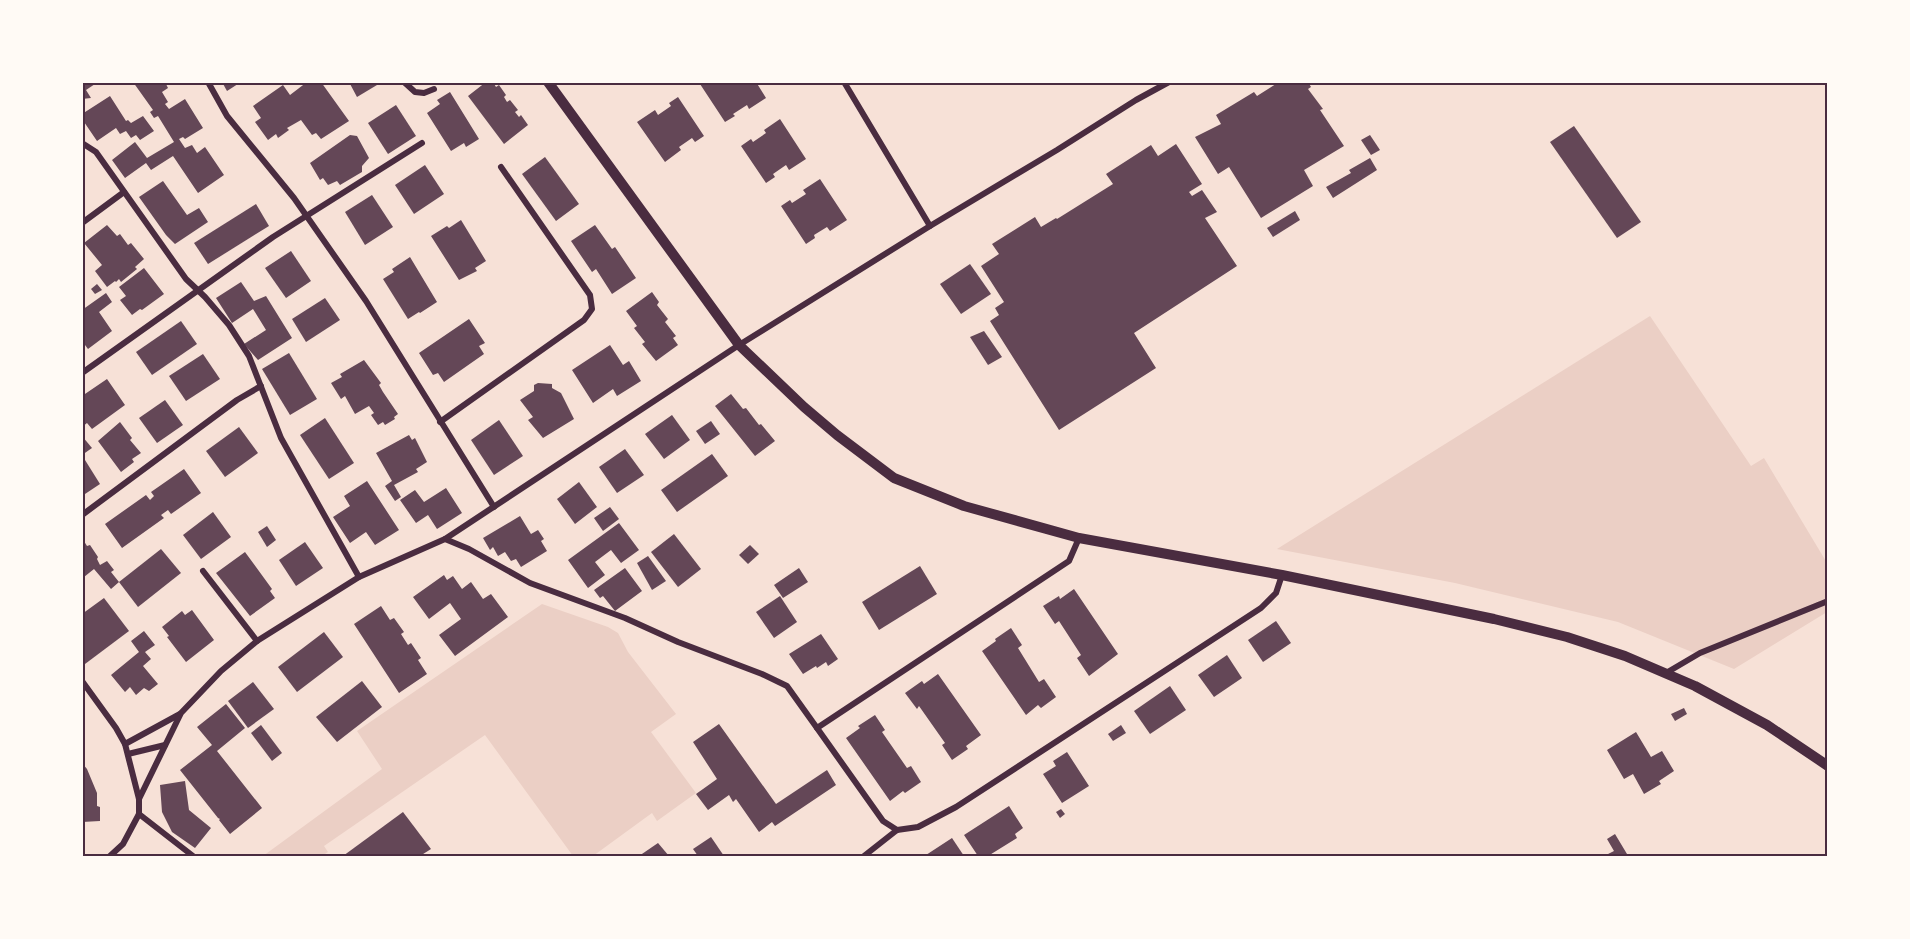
<svg xmlns="http://www.w3.org/2000/svg" width="1910" height="939" font-family="'Alegreya Sans',sans-serif">
	<style>
		.green { fill: #ebcfc5 }
		.building { fill: #644757 }
		.lines { fill: none; stroke-linecap: round; stroke-linejoin: round }
		.minor { stroke: #4a2c40; stroke-width: 6 }
		.tertiary { stroke: #4a2c40; stroke-width: 10 }
		.neatline { fill: none; stroke: #4a2c40; stroke-width: 2 }
	</style>
	<rect width="100%" height="100%" fill="#f7e1d7"/>
	<g class="green">
		<path d="M1650 316 1751 466 1764 458 1827 563V612L1734 669 1618 622 1455 583 1277 549Z"/>
		<path d="M542 604 608 627 618 633 628 652 676 714 651 732 696 793 657 821 652 813 593 856H573L485 735 324 846 328 852 322 856H263L382 769 357 731Z"/>
	</g>
	<g class="building">
		<path d="M82 82H98L86 90 91 98 82 99Z"/>
		<path d="M133 82H165L168 88 162 92 168 102 165 104 169 109 185 99 203 128 185 139 183 137 179 139 185 148 192 145 197 153 205 147 224 175 198 193 173 156 151 170 146 163 125 178 112 160 135 142 147 158 174 142 158 116 154 118 150 112 153 110Z"/>
		<path d="M222 82H241L227 91Z"/>
		<path d="M307 82 309 85 311 82H321L349 121 321 139 316 133 312 135 301 120 287 128 289 130 278 138 276 134 268 140 255 122 261 118 253 106 283 85 290 95Z"/>
		<path d="M349 82H382L357 97Z"/>
		<path d="M486 82H493L496 87 499 85 506 95 504 97 507 102 510 100 518 110 515 112 519 117 521 115 528 125 504 144 468 96Z"/>
		<path d="M702 82H756L766 98 749 109 747 105 733 114 735 116 725 122 700 84Z"/>
		<path d="M1279 82H1308L1311 87 1308 89 1323 109 1320 110 1344 146 1304 170 1313 186 1261 218 1229 167 1218 174 1195 137 1221 124 1216 115 1254 92 1257 96Z"/>
		<path d="M450 92 479 139 466 147 464 143 451 151 427 113 440 104 437 100Z"/>
		<path d="M110 96 126 121 128 120 131 123 143 116 154 131 140 140 136 135 131 138 126 131 120 134 116 128 97 141 82 119V114Z"/>
		<path d="M678 97 704 136 695 142 692 138 679 147 681 150 665 162 637 122 655 110 658 115 671 106 669 103Z"/>
		<path d="M396 105 416 136 388 154 368 123Z"/>
		<path d="M780 119 806 159 789 170 786 165 773 174 775 177 766 183 741 146 751 139 753 142 766 133 764 130Z"/>
		<path d="M1574 126 1641 222 1617 238 1550 142Z"/>
		<path d="M350 135 357 136 369 158 362 166V172L340 185 337 181 328 185 323 178 320 180 310 163Z"/>
		<path d="M1370 135 1380 150 1371 155 1361 140Z"/>
		<path d="M1176 144 1202 184 1189 192 1192 196 1202 190 1217 212 1205 218 1237 266 1134 333 1156 368 1059 430 990 321 999 315 995 308 1004 302 981 266 999 254 992 244 1035 217 1041 227 1056 218 1057 219 1113 184 1106 174 1151 145 1158 156Z"/>
		<path d="M545 157 579 204 556 221 522 174Z"/>
		<path d="M1370 158 1377 170 1333 198 1326 187 1351 173 1349 170Z"/>
		<path d="M425 165 444 194 414 214 395 185Z"/>
		<path d="M820 179 847 220 830 231 827 227 814 235 815 238 806 244 781 206 790 200 792 203 806 194 803 190Z"/>
		<path d="M163 181 187 215 199 208 208 222 175 244 166 235 139 197Z"/>
		<path d="M372 195 393 227 365 245 345 212Z"/>
		<path d="M256 204 269 226 208 264 194 243Z"/>
		<path d="M1295 211 1300 220 1273 237 1267 228Z"/>
		<path d="M461 220 486 261 475 268 477 271 459 280 431 236 447 226 449 228Z"/>
		<path d="M107 225 117 236 120 234 128 245 131 243 144 259 135 267 137 269 121 282 119 279 116 282 115 281 107 287 95 271 102 265 84 243Z"/>
		<path d="M595 225 612 249 615 247 636 278 612 294 596 269 592 272 571 241Z"/>
		<path d="M291 251 311 281 286 298 265 268Z"/>
		<path d="M410 257 437 302 420 313 419 312 408 319 383 279 394 272 392 269Z"/>
		<path d="M970 264 991 294 961 314 940 284Z"/>
		<path d="M144 268 164 294 142 310 140 309 132 315 120 300 126 296 119 287Z"/>
		<path d="M241 282 254 301 266 296 292 338 258 360 244 344 266 330 253 309 232 323 216 298Z"/>
		<path d="M97 284 102 290 95 294 91 289Z"/>
		<path d="M652 292 659 302 657 305 668 319 665 322 676 336 673 338 678 345 656 361 642 344 645 342 634 328 637 326 626 311Z"/>
		<path d="M106 293 112 302 99 312 112 331 88 349 82 341V310Z"/>
		<path d="M325 298 340 320 306 342 292 319Z"/>
		<path d="M469 319 485 343 479 346 484 354 444 382 438 373 433 375 419 353Z"/>
		<path d="M181 321 197 344 152 375 136 352Z"/>
		<path d="M984 331 1002 357 988 365 970 337Z"/>
		<path d="M610 345 623 365 629 361 641 381 617 396 613 389 593 403 572 370Z"/>
		<path d="M289 353 317 399 290 415 262 369Z"/>
		<path d="M203 354 220 379 186 401 169 376Z"/>
		<path d="M364 360 381 383 379 385 383 392 398 414 394 417 395 419 385 425 383 422 378 425 371 415 374 413 369 406 355 414 345 396 341 399 331 383 342 377 340 374Z"/>
		<path d="M107 379 125 405 92 429 87 423 82 427V396Z"/>
		<path d="M538 383 552 384V388L561 393 574 419 543 438 528 420 533 417 520 400 534 391V385Z"/>
		<path d="M731 394 743 409 746 408 759 425 761 424 775 441 755 456 715 406Z"/>
		<path d="M165 400 183 425 157 443 139 418Z"/>
		<path d="M672 415 690 440 664 459 645 434Z"/>
		<path d="M325 418 354 463 329 479 300 435Z"/>
		<path d="M499 420 523 456 494 475 471 440Z"/>
		<path d="M711 421 720 434 705 444 696 431Z"/>
		<path d="M120 422 132 438 130 440 141 453 132 459 134 462 121 472 98 441Z"/>
		<path d="M239 427 258 453 225 477 206 451Z"/>
		<path d="M409 435 412 440 415 438 427 462 416 469 418 472 394 485 401 497 395 501 385 486 392 481 376 453Z"/>
		<path d="M82 436 92 448 82 455Z"/>
		<path d="M625 449 644 475 617 493 599 467Z"/>
		<path d="M712 454 728 476 677 512 661 490Z"/>
		<path d="M85 460 100 484 82 496V462Z"/>
		<path d="M184 469 201 493 171 514 168 510 161 515 164 518 122 548 105 524 146 495 150 500 154 496 151 492Z"/>
		<path d="M367 481 399 530 375 545 366 532 350 543 333 517 350 506 344 496Z"/>
		<path d="M579 482 597 507 575 524 557 499Z"/>
		<path d="M446 488 462 513 437 529 428 515 416 523 400 500 415 490 424 502Z"/>
		<path d="M610 507 619 519 603 531 594 518Z"/>
		<path d="M213 512 231 537 201 559 183 535Z"/>
		<path d="M520 516 531 534 538 530 544 539 541 541 547 551 521 567 516 559 511 561 505 552 498 556 493 547 490 550 483 538Z"/>
		<path d="M619 523 639 550 621 563 611 550 595 562 605 575 588 588 568 560Z"/>
		<path d="M267 526 276 540 267 547 258 532Z"/>
		<path d="M674 534 701 569 678 587 651 552Z"/>
		<path d="M82 538 87 546 90 545 98 557 97 559 100 565 107 561 114 570 111 572 119 582 111 589 94 569 84 577 82 574Z"/>
		<path d="M305 542 323 568 296 586 279 560Z"/>
		<path d="M750 545 759 554 748 564 739 555Z"/>
		<path d="M161 549 181 573 138 607 119 582Z"/>
		<path d="M245 552 272 589 270 591 275 598 250 616 216 573Z"/>
		<path d="M648 556 666 581 652 590 637 563Z"/>
		<path d="M920 566 937 594 879 630 862 602Z"/>
		<path d="M625 568 642 591 615 611 603 596 600 598 594 590Z"/>
		<path d="M799 568 808 582 783 598 774 585Z"/>
		<path d="M444 575 447 580 453 576 462 589 471 582 483 599 491 594 508 617 455 656 439 635 461 619 450 603 429 619 413 597Z"/>
		<path d="M1074 589 1118 654 1089 676 1077 658 1081 655 1059 621 1055 624 1043 606 1059 596 1060 599Z"/>
		<path d="M780 596 797 622 774 638 756 612Z"/>
		<path d="M104 598 129 631 85 664 82 661V614Z"/>
		<path d="M381 606 390 620 394 618 404 632 401 634 408 645 411 643 421 658 418 660 427 674 399 693 354 624Z"/>
		<path d="M192 610 214 640 186 662 167 637 169 636 162 627 182 611 185 615Z"/>
		<path d="M1276 621 1291 643 1263 662 1248 640Z"/>
		<path d="M1011 628 1022 645 1018 648 1039 682 1044 679 1056 697 1041 708 1038 705 1026 715 982 651 996 641 995 639Z"/>
		<path d="M144 631 155 645 145 652 151 659 143 666 158 684 149 691 144 688 136 695 130 687 125 692 111 675 139 652 131 641Z"/>
		<path d="M324 632 343 657 297 692 278 667Z"/>
		<path d="M821 634 838 659 828 666 826 662 817 668 816 666 803 674 789 654Z"/>
		<path d="M1227 655 1242 678 1214 697 1198 675Z"/>
		<path d="M938 674 981 735 966 746 968 749 952 760 942 745 945 743 919 706 917 709 905 693 922 681 924 684Z"/>
		<path d="M362 681 382 707 337 742 316 717Z"/>
		<path d="M253 682 274 709 248 728 228 701Z"/>
		<path d="M1170 686 1186 710 1150 734 1134 711Z"/>
		<path d="M226 704 245 728 217 751 262 808 230 834 219 820 220 819 218 818 180 770 212 745 197 727Z"/>
		<path d="M1684 708 1687 714 1675 721 1671 714Z"/>
		<path d="M875 715 885 730 882 732 907 768 911 766 921 782 905 793 903 791 890 801 846 738 860 728 858 726Z"/>
		<path d="M719 724 776 804 827 770 836 785 775 826 772 822 759 832 736 799 733 802 729 795 708 810 696 794 717 779 693 742Z"/>
		<path d="M261 725 282 753 272 761 251 733Z"/>
		<path d="M1121 725 1126 733 1113 741 1108 734Z"/>
		<path d="M1636 732 1651 757 1662 751 1674 771 1659 781 1661 784 1644 794 1633 774 1624 779 1607 750Z"/>
		<path d="M1067 752 1089 786 1062 803 1043 774 1056 766 1053 761Z"/>
		<path d="M82 763 87 769 97 793V806L100 807V821L82 822Z"/>
		<path d="M185 781 189 810 211 828 195 848 172 832 162 812 160 785Z"/>
		<path d="M1009 806 1023 828 1015 834 1017 838 988 856H978L964 835Z"/>
		<path d="M1061 809 1065 814 1060 818 1056 812Z"/>
		<path d="M403 812 431 849 420 856H343Z"/>
		<path d="M1615 834 1627 854 1622 856H1604L1614 851 1607 839Z"/>
		<path d="M711 837 724 856H698L693 849Z"/>
		<path d="M952 838 964 856H927L926 855Z"/>
		<path d="M658 843 669 856H639Z"/>
	</g>
	<g class="lines">
		<g class="minor">
			<path d="M208 82 227 116 294 198 366 301 494 507"/>
			<path d="M404 82 415 92 424 93 434 89"/>
			<path d="M844 82 930 226"/>
			<path d="M82 143 96 152 186 279 205 297 229 325 249 356 281 438 359 577"/>
			<path d="M82 223 124 192"/>
			<path d="M82 373 273 237 422 143"/>
			<path d="M440 422 584 320 592 309 590 295 501 167"/>
			<path d="M82 515 237 400 261 386"/>
			<path d="M445 539 469 549 530 583 625 618 678 642 762 674 787 686 817 728 1069 561 1079 538"/>
			<path d="M203 571 257 641"/>
			<path d="M1666 673 1700 653 1828 601"/>
			<path d="M82 681 116 728 125 744 139 799V814L123 844 110 856"/>
			<path d="M817 728 883 821 897 830"/>
			<path d="M125 744 180 714"/>
			<path d="M128 754 165 745"/>
			<path d="M139 799 181 713 221 671 257 641 359 577 445 539 739 345 930 226 1057 150 1136 100 1169 82"/>
			<path d="M139 814 193 856"/>
			<path d="M864 856 897 830 918 827 956 807 1261 608 1276 593 1282 575"/>
		</g>
		<path class="tertiary" d="M548 82 739 345 804 407 837 435 894 478 964 506 1079 538 1282 575 1494 619 1567 637 1625 656 1695 686 1767 725 1828 766"/>
	</g>
	<rect width="1910" height="939" fill="none" stroke="#fffaf5" stroke-width="168"/>
	<rect x="84" y="84" width="1742" height="771" class="neatline"/>
</svg>
